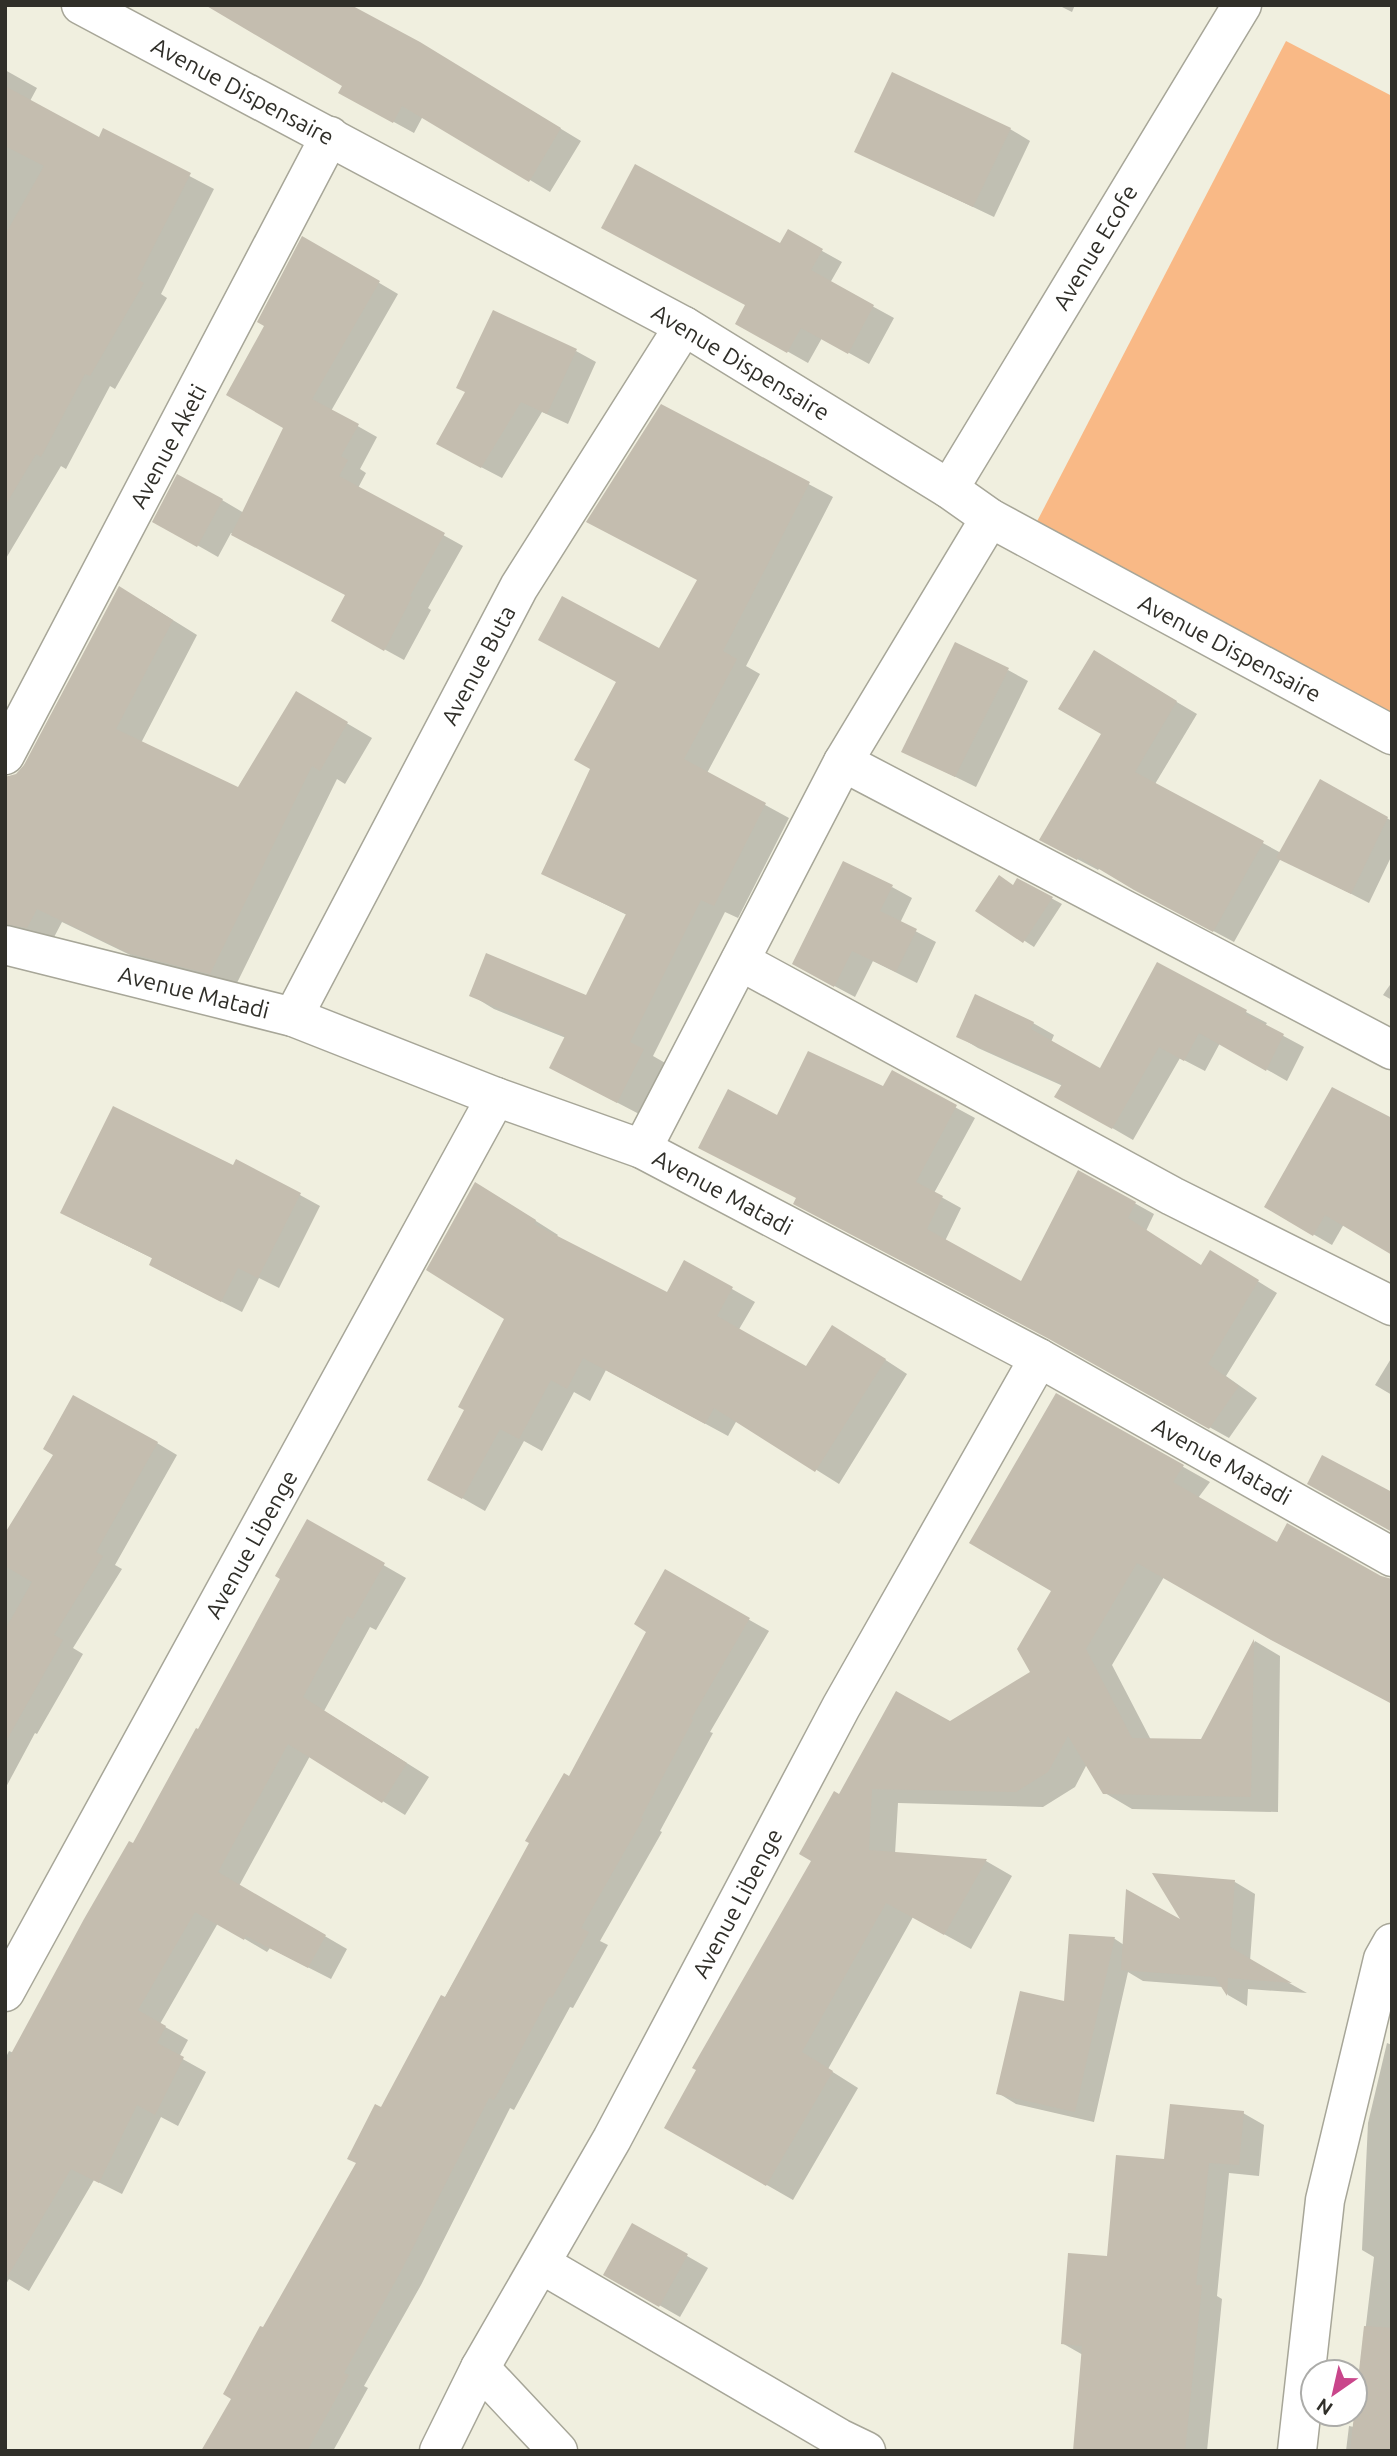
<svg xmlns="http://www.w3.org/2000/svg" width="1397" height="2456" font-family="Ubuntu,sans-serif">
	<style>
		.green { fill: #f9b986 }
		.shadow { fill: #0003 }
		.building { fill: #c4bdaf }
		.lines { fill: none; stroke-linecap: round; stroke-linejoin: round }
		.minor-casing { stroke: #a7a698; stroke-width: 41 }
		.minor { stroke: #fff; stroke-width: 38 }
		.labels { text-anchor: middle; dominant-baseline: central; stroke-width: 5; stroke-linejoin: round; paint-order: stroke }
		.street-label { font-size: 23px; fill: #302f29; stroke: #fff }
	</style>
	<rect width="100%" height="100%" fill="#f0efdf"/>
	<path class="green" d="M1286 41 1392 96V721L1031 533Z"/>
	<g class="shadow">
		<path d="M208 5H354L353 8 441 56 581 141 550 192 423 116 414 133 361 104 344 85Z"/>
		<path d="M1058 5H1075L1072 12Z"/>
		<path d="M5 70 37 88 30 101 99 139 104 131 214 189 161 294 167 298 115 389 110 386 66 469 61 466 5 560Z"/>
		<path d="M1010 129 1030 141 994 217 856 151Z"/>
		<path d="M788 232 842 262 830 283 894 318 869 364 822 338 808 363 737 323Z"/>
		<path d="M303 238 398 294 331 411 377 437 360 469 366 473 358 488 463 546 428 608 431 610 404 660 333 621 347 595 231 533 218 557 155 521 222 500 244 513 285 428 267 326Z"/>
		<path d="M576 351 596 362 568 424 542 412 502 478 458 455Z"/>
		<path d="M661 406 833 497 746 666 760 674 707 773 789 818 738 918 725 912 653 1056 667 1064 641 1115 551 1068 566 1038 494 1009 471 995 587 997 627 915 544 874 699 580Z"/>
		<path d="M144 602 197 635 141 743 238 789 297 694 372 738 345 784 337 779 235 987 155 967 62 922 52 941 5 927V777L17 775Z"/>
		<path d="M1094 653 1197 714 1155 784 1281 853 1320 782 1392 821V855L1369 903 1281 858 1234 942 1157 901 1100 868 1098 870 1062 851 1103 734Z"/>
		<path d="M1008 670 1028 681 976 787 903 751Z"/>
		<path d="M1018 880 1062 904 1034 947 977 910 1014 887Z"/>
		<path d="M892 887 912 898 900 923 936 942 917 983 873 961 855 997 814 975Z"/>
		<path d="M1158 964 1246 1012 1267 1023 1265 1026 1304 1047 1287 1081 1220 1043 1205 1071 1180 1058 1133 1140 1057 1096 1063 1086 978 1048 958 1036 1033 1023 1054 1035 1051 1042 1101 1070Z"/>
		<path d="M1392 982V1000L1383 995Z"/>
		<path d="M892 1073 975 1118 934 1193 961 1208 945 1241 1022 1283 1079 1172 1154 1214 1146 1231 1202 1267 1230 1264 1277 1293 1226 1376 1257 1398 1229 1438 798 1198 778 1117 884 1089Z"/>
		<path d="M1392 1120 1344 1224 1332 1245 1266 1207Z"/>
		<path d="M233 1167 300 1195 320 1206 279 1288 259 1278 242 1312 171 1276 154 1259 83 1224Z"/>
		<path d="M498 1197 558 1235 556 1237 667 1294 685 1263 732 1289 755 1302 738 1331 807 1369 855 1340 907 1374 839 1484 737 1420 728 1436 606 1370 590 1401 574 1392 542 1451 524 1441 485 1511 429 1479 466 1410 506 1318Z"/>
		<path d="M1392 1357V1395L1375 1385Z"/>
		<path d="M1056 1395 1210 1482 1198 1498 1277 1544 1392 1584 1164 1577 1112 1665 1151 1740 1202 1741 1255 1641 1280 1656 1278 1812 1132 1809 1105 1793 1087 1764 1075 1787 1043 1807 898 1803 895 1854 986 1861 1012 1876 971 1949 913 1917 828 2069 858 2088 793 2200 666 2127 813 1860 840 1797 950 1723 1033 1672 1054 1590Z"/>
		<path d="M157 1443 177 1455 115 1565 122 1569 73 1648 83 1654 37 1734 35 1733 5 1789V1536Z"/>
		<path d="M308 1522 406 1578 376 1630 370 1627 324 1711 429 1777 405 1815 310 1756 239 1886 347 1949 331 1979 270 1948 267 1952 218 1923 160 2024 188 2040 179 2057 206 2072 178 2126 161 2117 122 2194 94 2180 29 2291 9 2279 5 2286V2059L9 2051 14 2053 199 1732 283 1578Z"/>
		<path d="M665 1572 769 1631 710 1732 713 1733 660 1831 662 1832 600 1941 608 1945 573 2008 570 2007 514 2110 510 2108 421 2285 364 2386 368 2388 333 2451H203L234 2398 264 2330 358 2163 381 2109 570 1779 649 1631Z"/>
		<path d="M1235 1882 1255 1894 1250 1961 1307 1993 1248 1989 1247 2006 1228 1995 1223 1987 1143 1981 1128 1972 1094 2122 1016 2104 998 2093 1066 2003 1071 1935 1115 1939 1124 1945 1185 1924Z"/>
		<path d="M1387 2043 1392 2045V2451H1346L1349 2426 1354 2427 1374 2257 1362 2250 1368 2123Z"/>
		<path d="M1243 2113 1264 2125 1259 2176 1229 2173 1217 2296 1222 2299 1207 2451H1074L1083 2355 1062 2343 1166 2161Z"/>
		<path d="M633 2225 708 2268 680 2317 605 2274Z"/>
	</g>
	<g class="building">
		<path d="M205 5H351L420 42 561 128 529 182 402 106 393 123 338 93 342 86Z"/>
		<path d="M892 72 1011 128 973 207 854 152Z"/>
		<path d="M5 86 99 137 103 128 191 173 137 279 144 283 90 376 85 374 41 457 36 454 5 506V235L44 166 5 146Z"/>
		<path d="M635 164 780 243 788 229 823 249 811 270 874 305 848 354 801 328 787 353 735 324 745 305 601 228Z"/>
		<path d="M302 236 380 281 312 399 359 424 341 456 348 460 339 476 445 533 410 596 412 597 384 651 331 621 345 595 231 535 283 428 226 395 264 326 257 322Z"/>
		<path d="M493 310 577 349 547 414 521 402 481 468 436 444 465 392 456 388Z"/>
		<path d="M661 404 810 482 723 651 737 659 684 759 766 803 714 906 701 900 630 1042 644 1049 617 1103 549 1068 565 1036 469 996 486 953 586 995 626 914 541 874 590 769 574 760 616 682 538 640 562 596 659 648 697 580 586 522Z"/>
		<path d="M177 474 223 499 197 547 152 522Z"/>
		<path d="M119 586 173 620 116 729 238 787 296 691 348 722 320 771 312 766 210 974 128 953 37 909 27 928 5 924V777L16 774 24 765Z"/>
		<path d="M955 642 1009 668 955 777 901 752Z"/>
		<path d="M1094 650 1177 701 1135 772 1264 841 1213 932 1134 890 1079 857 1077 860 1039 840 1101 734 1058 709Z"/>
		<path d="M1320 779 1388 817 1351 894 1276 858Z"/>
		<path d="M843 861 893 885 880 911 917 929 896 972 852 951 834 987 792 964Z"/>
		<path d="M999 875 1013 885 1017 878 1053 897 1023 943 975 911Z"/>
		<path d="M1157 962 1247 1010 1245 1014 1284 1034 1266 1071 1199 1033 1184 1061 1159 1047 1112 1129 1054 1097 1062 1084 956 1037 975 994 1034 1022 1031 1029 1100 1068Z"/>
		<path d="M808 1051 883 1086 892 1070 957 1105 916 1182 943 1196 927 1229 1021 1281 1078 1170 1136 1202 1128 1218 1201 1265 1210 1250 1259 1280 1208 1364 1239 1386 1209 1429 1049 1339 793 1204 796 1198 698 1148 728 1089 777 1115Z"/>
		<path d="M1332 1087 1392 1118V1255L1325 1215 1313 1236 1264 1207Z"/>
		<path d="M113 1106 233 1165 236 1159 301 1193 258 1278 238 1268 221 1302 149 1265 152 1258 60 1213Z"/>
		<path d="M475 1182 536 1220 534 1224 667 1292 684 1260 733 1287 717 1316 806 1366 832 1325 886 1359 815 1472 714 1408 705 1424 583 1358 567 1389 551 1380 519 1439 500 1429 462 1499 427 1480 464 1410 458 1407 504 1319 426 1270Z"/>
		<path d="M1056 1393 1184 1465 1173 1482 1277 1542 1287 1523 1381 1576 1392 1579V1704L1271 1640 1137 1563 1086 1649 1132 1738 1201 1739 1254 1639 1251 1797 1103 1794 1068 1736 1048 1772 1016 1792 872 1789 869 1850 987 1859 944 1935 886 1903 802 2052 833 2071 766 2186 664 2128 696 2070 692 2068 811 1861 799 1854 834 1791 839 1794 896 1691 950 1721 1030 1672 1017 1649 1051 1591 969 1543Z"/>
		<path d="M73 1395 158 1442 96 1552 103 1556 54 1635 63 1640 5 1743V1630L32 1582 5 1566V1533L53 1455 43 1449Z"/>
		<path d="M1322 1455 1392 1492V1532L1307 1484Z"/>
		<path d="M307 1519 385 1563 353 1619 347 1616 303 1697 407 1763 382 1803 288 1744 218 1872 326 1935 308 1968 246 1936 244 1940 195 1912 138 2010 166 2026 157 2043 184 2057 155 2115 137 2105 99 2183 71 2169 5 2281V2065L84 1919 129 1841 133 1843 196 1728 198 1729 280 1579 275 1576Z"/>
		<path d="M665 1569 750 1618 691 1719 693 1720 641 1818 643 1819 581 1928 589 1932 552 1998 549 1997 494 2100 489 2098 400 2273 344 2373 349 2375 307 2451H201L231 2399 223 2394 260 2326 263 2327 356 2163 347 2159 375 2104 381 2107 441 1995 445 1997 529 1843 525 1841 564 1773 569 1776 646 1632 634 1624Z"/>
		<path d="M1152 1873 1235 1880 1230 1947 1292 1983 1228 1978 1227 1996 1215 1977 1121 1970 1126 1889 1180 1919Z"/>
		<path d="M1069 1934 1115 1937 1075 2112 996 2094 1020 1991 1064 2001Z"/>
		<path d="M1170 2104 1244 2111 1239 2165 1209 2163 1196 2285H1202L1185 2451H1073L1082 2346 1061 2344 1068 2253 1107 2256 1116 2155 1164 2159Z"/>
		<path d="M632 2223 688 2254 659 2307 603 2275Z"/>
		<path d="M1364 2326 1392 2328V2451H1350Z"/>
	</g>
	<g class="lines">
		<g class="minor-casing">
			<g id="minor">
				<path d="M81 5 684 326 949 489 990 518 1392 735"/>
				<path d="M949 489 1242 5"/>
				<path d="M5 755 330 136"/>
				<path d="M843 762 1392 1050"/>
				<path d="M5 945 293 1017 496 1097 642 1149 1039 1358 1392 1557"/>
				<path d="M740 961 1172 1196 1392 1306"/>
				<path d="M293 1017 519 587 684 326"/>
				<path d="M642 1149 843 762 990 518"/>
				<path d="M5 1992 496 1097"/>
				<path d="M541 2264 839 2438 866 2451"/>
				<path d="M480 2368 558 2451"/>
				<path d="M439 2451 480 2368 612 2139 841 1707 1039 1358"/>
				<path d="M1297 2451 1325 2200 1383 1959 1392 1943"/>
			</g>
		</g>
		<use href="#minor" class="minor"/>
	</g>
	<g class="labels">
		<g class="street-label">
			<text transform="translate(243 91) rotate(28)">Avenue Dispensaire</text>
			<text transform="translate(1095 247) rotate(-59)">Avenue Ecofe</text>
			<text transform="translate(741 362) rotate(31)">Avenue Dispensaire</text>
			<text transform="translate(168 446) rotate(-62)">Avenue Aketi</text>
			<text transform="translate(1230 648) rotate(28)">Avenue Dispensaire</text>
			<text transform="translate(478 665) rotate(-62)">Avenue Buta</text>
			<text transform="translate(194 992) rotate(14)">Avenue Matadi</text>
			<text transform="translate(723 1192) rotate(28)">Avenue Matadi</text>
			<text transform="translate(1222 1461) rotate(29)">Avenue Matadi</text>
			<text transform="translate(251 1544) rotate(-61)">Avenue Libenge</text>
			<text transform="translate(737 1903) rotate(-62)">Avenue Libenge</text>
		</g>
	</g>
	<rect width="1397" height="2456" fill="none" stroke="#302f29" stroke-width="14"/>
	<g transform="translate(1334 2393) rotate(214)"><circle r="33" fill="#ffffff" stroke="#acaca9" stroke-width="2"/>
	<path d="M0-5L12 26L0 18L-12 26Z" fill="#c9468b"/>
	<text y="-10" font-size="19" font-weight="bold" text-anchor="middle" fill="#302f29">N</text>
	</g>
</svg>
